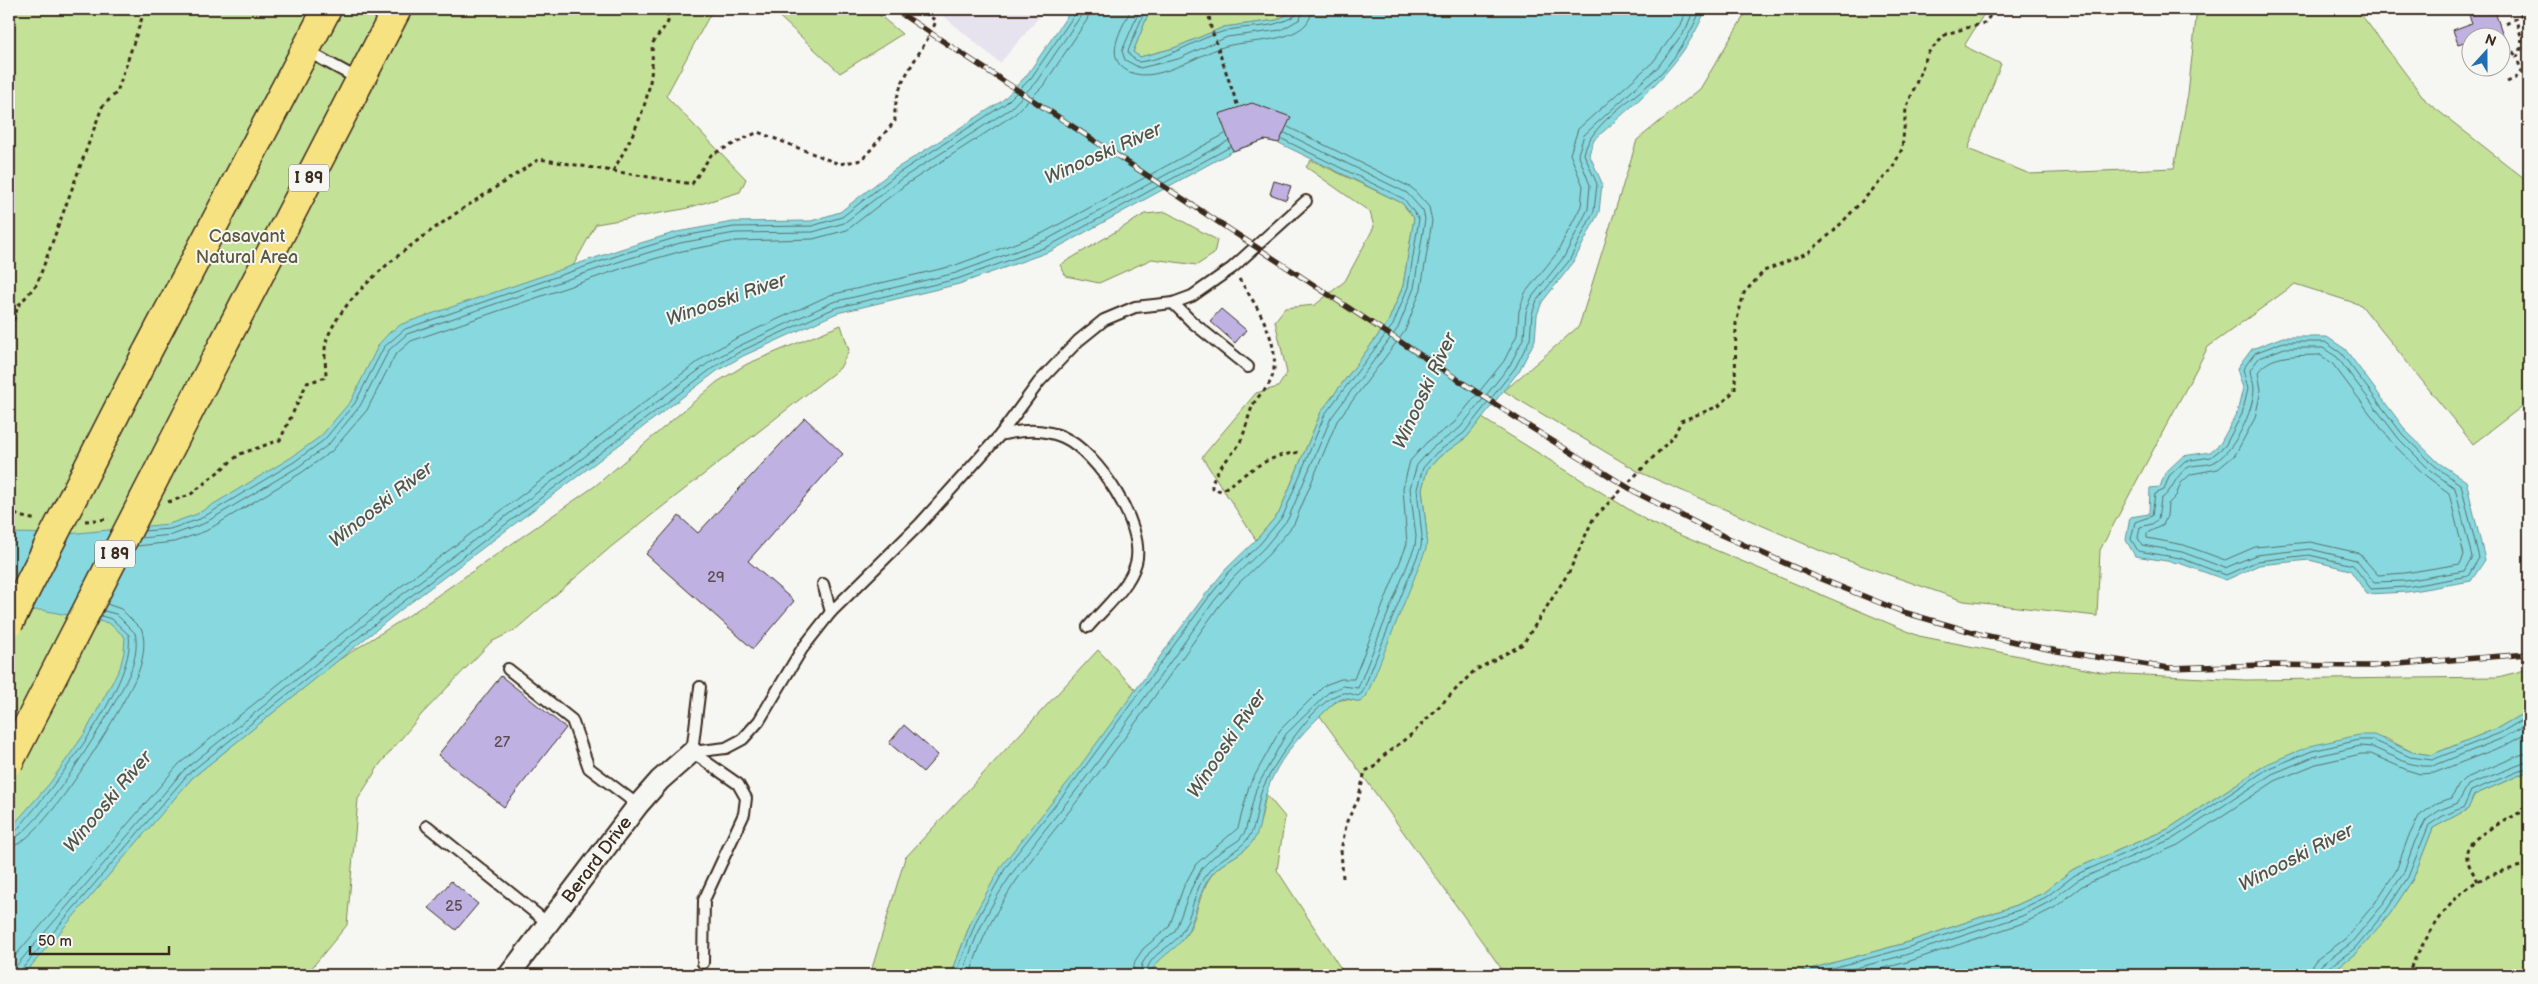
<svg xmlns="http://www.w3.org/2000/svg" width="2538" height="984" font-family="'Balsamiq Sans',sans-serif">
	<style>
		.built { fill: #e6e2ee }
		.green { fill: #c4e198; stroke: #80865b }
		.water { fill: #87d9df; stroke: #699392 }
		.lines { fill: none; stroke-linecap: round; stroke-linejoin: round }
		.shore { stroke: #59706b; stroke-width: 1 }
		.building { fill: #bfb2e3; stroke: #3b2a1e }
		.service-casing { stroke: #3b2a1e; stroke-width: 14 }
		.minor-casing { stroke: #3b2a1e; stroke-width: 24 }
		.motorway-casing { stroke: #3b2a1e; stroke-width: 31 }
		.path { stroke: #3b2a1e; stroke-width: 3; stroke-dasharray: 4 4; stroke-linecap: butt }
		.service { stroke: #f6f6f2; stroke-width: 10 }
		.minor { stroke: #f6f6f2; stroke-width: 20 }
		.motorway { stroke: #f7e281; stroke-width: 28 }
		.rail-casing { stroke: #3b2a1e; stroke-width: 5.5 }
		.rail { stroke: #f6f6f2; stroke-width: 4; stroke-dasharray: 11; stroke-linecap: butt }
		.motorway-bridge-casing { stroke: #3b2a1e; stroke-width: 31; stroke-linecap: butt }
		.motorway-bridge { stroke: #f7e281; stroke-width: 28 }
		.labels { text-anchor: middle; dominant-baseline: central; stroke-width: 4; stroke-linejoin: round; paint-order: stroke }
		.number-label { font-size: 15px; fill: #5c4c4f }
		.shield { fill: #f6f6f2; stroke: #73675e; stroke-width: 1 }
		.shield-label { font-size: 16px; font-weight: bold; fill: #3b2a1e }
		.park-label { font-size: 18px; fill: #5d583c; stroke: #f6f6f2 }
		.street-label { font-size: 18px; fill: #3b2a1e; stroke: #f6f6f2 }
		.water-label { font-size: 19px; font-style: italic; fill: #4e564e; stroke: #f6f6f2 }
	</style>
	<rect width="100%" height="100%" fill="#f6f6f2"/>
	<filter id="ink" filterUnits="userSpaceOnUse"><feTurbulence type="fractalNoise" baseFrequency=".02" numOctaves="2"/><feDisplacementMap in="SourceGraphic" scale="10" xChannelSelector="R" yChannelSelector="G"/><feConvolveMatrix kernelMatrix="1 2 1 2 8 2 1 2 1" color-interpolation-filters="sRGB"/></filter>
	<g filter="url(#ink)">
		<path class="built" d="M935 9H1046L1000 63Z"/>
		<g class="green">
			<path d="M9 9H713L666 96 746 179 740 192 684 209 596 224 545 317 9 875Z"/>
			<path d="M771 9H872L902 34 840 73Z"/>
			<path d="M1154 9H1297L1277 20 1224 27 1174 48 1140 57 1133 52 1147 17Z"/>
			<path d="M1748 9H1987L1964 46 2001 64 1968 149 2030 174 2174 168 2188 94 2197 9H2357L2427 102 2529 182V401L2473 444 2361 305 2295 284 2208 347 2100 550 2097 616 1964 601 1823 552 1639 472 1504 391 1579 326 1637 140 1700 89Z"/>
			<path d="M1311 160 1402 203 1414 218 1403 286 1388 322 1321 412 1279 513 1256 540 1202 457 1256 393 1278 387 1287 373 1275 321 1285 308 1315 305 1345 281 1374 227 1370 212 1306 167Z"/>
			<path d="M1166 212 1217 240 1214 254 1197 265 1152 259 1099 283 1066 276 1060 265 1145 214Z"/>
			<path d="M841 325 849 350 840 368 612 546 515 630 491 642 421 715 380 764 358 799 347 925 306 975H22L192 778 337 661 408 616 595 486 717 382 747 364Z"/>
			<path d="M1482 418 1649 522 1919 636 2105 673 2245 680 2498 677 2529 669V710L2498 728 2431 755 2412 752 2385 738 2267 764 2168 829 2072 870 2043 893 2017 905 1902 944 1788 975H1506L1320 716C1336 701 1338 696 1360 702L1427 536 1422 489 1427 470 1439 457 1467 437Z"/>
			<path d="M1098 650 1136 690 972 919 951 975H870L905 858Z"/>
			<path d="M2529 771V975H2328L2357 952 2390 914 2413 879 2433 828 2468 809 2474 795Z"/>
			<path d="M1266 794 1285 817 1277 870 1345 975H1150C1156 957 1171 952 1183 939 1197 924 1198 893 1211 876 1219 864 1233 859 1244 850 1260 838 1262 812 1266 794Z"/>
		</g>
		<g class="water">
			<path d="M1072 9H1154L1147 17 1133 52 1140 57 1174 48 1224 27 1277 20 1297 9H1706C1682 68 1640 98 1594 140L1589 154 1602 183 1599 212 1573 263 1542 302 1537 315 1535 340 1519 371 1467 437 1439 457 1427 470 1422 489 1427 536 1426 549 1366 697 1360 702 1345 698 1336 701C1308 727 1278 755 1266 794 1261 808 1262 824 1255 838 1245 855 1224 859 1212 874 1197 892 1197 917 1185 936 1175 952 1157 956 1150 975H951L972 919 1002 865 1072 777 1205 595 1226 569 1256 540 1279 513 1321 412 1388 322 1403 286 1414 218 1402 203 1279 143 1265 140 1233 151 1051 251 959 284 837 313 743 356 717 371 402 609 192 778 25 973 22 975H9V830L50 783 85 733 120 668 124 652 125 637 109 623 42 610 9 611V533L68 534 169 524 197 514 292 457 321 436 351 401 379 344 390 332 402 324 621 249 677 232 733 222 811 221 840 212 894 170 1002 101 1027 75Z"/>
			<path d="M2283 337H2327L2345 349 2407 432 2439 463 2466 481 2485 560 2471 581 2407 592 2367 594 2350 570 2309 560 2259 565 2226 580 2179 563 2135 556 2126 540 2130 517 2149 514 2150 488 2160 487 2165 473 2183 456 2210 452 2220 444 2237 413 2243 388 2237 369 2252 349Z"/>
			<path d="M2529 710V771L2474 795 2468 809 2433 828 2413 879 2390 914 2357 952 2328 975H1788L1902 944 2017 905 2043 893 2072 870 2168 829 2267 764 2310 746 2359 735H2374L2412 752 2431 755 2498 728Z"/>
		</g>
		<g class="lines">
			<g class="shore">
				<path d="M1131 9C1123 26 1105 53 1123 68 1152 91 1201 50 1231 45 1254 40 1311 42 1312 9"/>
				<path d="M1140 9 1122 51 1125 60 1140 68 1178 59 1227 37 1281 30 1300 19 1304 9"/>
				<path d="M1148 9 1143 15 1128 51 1130 56 1139 62C1170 59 1195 39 1225 31 1253 24 1269 31 1296 15L1298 9"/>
				<path d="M2284 342H2325L2341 353 2403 435 2435 466 2461 485 2479 558 2468 576 2406 587 2371 589 2353 565 2309 555 2258 561 2226 575 2180 558 2138 551 2131 539 2135 522 2152 516 2155 494 2164 490 2169 476 2185 461 2211 457 2225 446 2242 414 2248 389 2243 369 2255 353Z"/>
				<path d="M2285 348H2323L2337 357 2399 439 2431 471 2455 488 2472 557 2464 571 2405 581 2374 582 2356 560 2310 549 2256 555 2225 568 2182 552 2142 545 2138 538 2140 527 2152 524 2158 519 2161 499C2173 491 2174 477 2187 468 2195 463 2208 467 2216 461 2235 450 2254 410 2254 388 2254 382 2250 376 2250 370L2259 358Z"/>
				<path d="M2320 355 2332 363 2393 444 2426 476 2449 493 2464 555 2460 564 2405 573 2378 575 2359 553 2310 542 2255 547 2225 560 2184 545 2147 538V533L2163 525 2167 516 2168 504 2176 496 2181 483 2191 474 2218 469 2235 455 2255 418 2261 390 2258 372C2271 353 2299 356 2320 355Z"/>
				<path d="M144 531 170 529 200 519 294 462 324 440 355 403 384 347 405 329 622 254 678 237 734 227 812 226 842 217 897 174 1005 104 1031 78 1075 14 1076 9"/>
				<path d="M141 538 172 535 203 524 298 467 328 445 360 406 389 350 407 334 624 260 680 243 735 233 813 232 844 223 901 179 1010 109 1036 82 1080 17 1082 9"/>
				<path d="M137 546 174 542 206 531 301 473 332 451 367 410 395 355 411 341 626 267 682 251 736 241 813 239 847 230 905 185 1015 114 1043 86 1087 20 1090 9"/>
				<path d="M9 834 16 831C49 792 136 686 129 635L112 619 101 616"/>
				<path d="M9 840C35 839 121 698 131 670 135 659 138 645 135 633L116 614 104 611"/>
				<path d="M9 847C41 846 124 706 137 675 143 662 146 643 142 630L121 609 107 604"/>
				<path d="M9 963 179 764 391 594 707 355 735 339 830 295 953 266 1043 233 1225 134"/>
				<path d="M13 975 16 966 184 770 395 600 711 361 739 346 833 302 956 273 1046 240 1228 141"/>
				<path d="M20 975 21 970 188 774 399 605 714 367 741 351 835 308 957 279 1049 246 1230 147"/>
				<path d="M956 975 976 921 1006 867 1076 779 1209 597 1229 572 1260 544 1283 516 1325 414 1393 325 1408 287 1419 219 1404 199 1282 139"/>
				<path d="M963 975C984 897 1034 845 1082 783 1127 723 1170 662 1214 601L1234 577 1264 548 1288 519 1331 418 1398 328 1414 288 1425 219 1423 211 1407 193 1285 133"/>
				<path d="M970 975C991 900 1043 847 1088 787 1133 728 1176 666 1219 606L1240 582 1270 553 1294 524 1337 421 1405 331 1421 289 1432 221 1429 207 1412 188 1288 127"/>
				<path d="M1132 975 1135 961 1143 949 1169 927 1184 886 1196 864 1238 828 1249 786 1280 730 1325 685 1341 679H1354L1407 544 1403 488 1410 461 1427 442 1454 423 1504 361 1517 335 1519 311 1525 293 1557 253 1581 206 1583 186 1570 154 1578 129 1653 62 1680 25 1686 9"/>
				<path d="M1140 975 1142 964 1149 953 1175 931 1191 889 1202 868 1213 857 1239 840 1245 832 1256 789 1286 734 1329 692 1343 686 1358 688 1415 546 1416 536 1410 488 1417 465 1432 448 1460 428 1510 365 1524 337 1526 312 1532 297 1564 257 1588 209 1590 185 1578 154 1584 135 1658 67 1686 29 1694 9"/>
				<path d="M1146 975C1148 954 1168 950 1179 936 1194 917 1192 889 1209 871 1220 857 1239 852 1249 837 1258 823 1256 805 1262 790 1272 766 1317 696 1343 693 1348 692 1354 695 1358 696L1362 693 1421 547 1422 536 1417 489 1423 468 1436 453 1464 433 1515 368 1530 339 1532 314 1537 300 1569 261 1594 211 1597 184 1584 154C1591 121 1640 96 1663 71 1679 53 1692 31 1701 9"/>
				<path d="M1807 975 1903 949 2019 910 2046 897 2075 875 2171 833 2269 768 2312 751 2359 740H2373L2410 757 2432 760 2500 733 2529 716"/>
				<path d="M1830 975 1905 955 2022 916 2049 902 2078 880 2174 838 2272 774 2313 757 2360 746 2372 747 2408 763 2421 766H2433L2503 738 2529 723"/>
				<path d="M1858 975 1907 962 2026 922 2054 908 2082 886 2178 845 2275 781 2316 764 2361 754H2371L2407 770 2420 774 2434 773 2506 745 2529 732"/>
				<path d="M2310 975 2311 967 2316 960 2345 939 2375 903 2396 871 2408 838 2419 816 2437 803 2452 798 2458 785 2464 779 2520 755 2529 753"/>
				<path d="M2317 975 2321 965 2350 944 2381 907 2403 874 2415 841 2426 820 2440 810 2458 803 2468 785 2529 761"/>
				<path d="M2324 975 2326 969 2354 949 2386 911 2408 877 2429 825 2443 816 2464 807 2471 791 2529 767"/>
			</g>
		</g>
		<g class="building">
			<path d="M2486 9H2494L2504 38H2470V40L2458 44 2453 30 2472 23 2469 15Z"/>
			<path d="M1252 103 1291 117 1279 143 1265 140 1233 151 1219 114Z"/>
			<path d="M1274 181 1291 186 1286 200 1270 194Z"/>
			<path d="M1221 309 1246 330 1235 343 1210 321Z"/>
			<path d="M805 418 843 454 748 561 794 601 753 649 646 554 679 516 698 533Z"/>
			<path d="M501 676 566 728 504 807 438 755Z"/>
			<path d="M904 725 938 755 923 772 889 743Z"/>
			<path d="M451 881 478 904 456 930 429 908Z"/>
		</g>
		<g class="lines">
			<g class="service-casing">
				<g id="service">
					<path d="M307 51 360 80"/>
					<path d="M1173 303 1192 322 1248 367"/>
					<path d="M1000 435C1021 430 1042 428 1063 437 1097 452 1146 526 1136 563 1129 588 1104 608 1088 627"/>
					<path d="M823 584 831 612"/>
					<path d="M508 669 572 720 589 768 638 805"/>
					<path d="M692 752 726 748 743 739 759 721 802 649 831 612 920 524 1000 435 1039 382 1078 341 1104 320 1135 307 1173 303 1192 296 1232 268 1306 201"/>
					<path d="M692 752 738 784 746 798 744 814 704 900 703 963"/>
					<path d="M692 752 700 687"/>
					<path d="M427 826 549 924"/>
				</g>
			</g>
			<g class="minor-casing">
				<g id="minor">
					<path id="s1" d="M509 975 638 805 660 780 692 752"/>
				</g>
			</g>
			<g class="motorway-casing">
				<g id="motorway">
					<path d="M222 347 397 9"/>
					<path d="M146 354 327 9"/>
				</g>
			</g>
			<g class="path">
				<path d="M1208 9 1211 28 1238 107"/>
				<path d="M2506 24 2529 10"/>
				<path d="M2505 50 2513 52 2517 57"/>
				<path d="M2507 82 2516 78 2521 71 2517 57C2526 45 2520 31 2515 19"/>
				<path d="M613 171C637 129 655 93 652 44L668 22 667 9"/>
				<path d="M1239 279C1257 306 1284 347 1271 380 1267 390 1257 396 1253 405 1246 420 1246 436 1235 450 1227 460 1211 475 1212 488L1221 491C1250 471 1266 455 1302 452"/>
				<path d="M9 336 18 306 37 284 102 107 117 92 145 9"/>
				<path d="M168 502 190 495 240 454 280 440 307 383 326 377C326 366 323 349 327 339 352 271 479 200 539 159L692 184 711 155 758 132 839 164 862 160 895 121C892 81 923 55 936 21L920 9"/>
				<path d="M9 508 18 516 37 520"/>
				<path d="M85 521 109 519"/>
				<path d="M1343 878 1341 850 1347 821 1358 800 1365 771 1375 767 1382 757 1412 734 1474 671 1523 644 1569 572 1593 519 1674 436 1681 421 1719 406 1735 390 1736 323 1744 293 1764 271 1809 252 1834 231 1892 169 1902 149 1906 109 1928 53 1946 34 1984 23 1996 9"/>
				<path d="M2478 881C2473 872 2463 859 2468 848 2473 835 2515 815 2529 809"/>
				<path d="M2407 975C2421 945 2448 897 2478 881 2493 873 2513 868 2529 864"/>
			</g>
			<use href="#service" class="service"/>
			<use href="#minor" class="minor"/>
			<use href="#motorway" class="motorway"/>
			<g class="rail-casing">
				<path id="rail" d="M894 9 1530 427 1637 493 1710 530 1821 579 1903 612 1979 634 2057 651 2169 668 2264 665 2371 666 2529 654"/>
			</g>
			<use href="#rail" class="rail"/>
			<g class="motorway-bridge-casing">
				<g id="motorway-bridge">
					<path d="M9 623 146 354"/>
					<path d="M9 762 222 347"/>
				</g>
			</g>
			<use href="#motorway-bridge" class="motorway-bridge"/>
		</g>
	</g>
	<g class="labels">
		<g class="number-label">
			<text x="716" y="577">29</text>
			<text x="502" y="742">27</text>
			<text x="454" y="906">25</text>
		</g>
		<g class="shield">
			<rect x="289" y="164.5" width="40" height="27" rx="4"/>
			<rect x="95" y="540.5" width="40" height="27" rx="4"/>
		</g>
		<g class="shield-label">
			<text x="309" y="178">I 89</text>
			<text x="115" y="554">I 89</text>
		</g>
		<g class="park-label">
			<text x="247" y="236">Casavant<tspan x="247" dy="21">Natural Area</tspan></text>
		</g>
		<g class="street-label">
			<text stroke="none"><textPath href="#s1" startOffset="145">Berard Drive</textPath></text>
		</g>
		<g class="water-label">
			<text transform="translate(1103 154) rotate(-24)">Winooski River</text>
			<text transform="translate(726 300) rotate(-19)">Winooski River</text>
			<text transform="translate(1425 391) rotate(-65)">Winooski River</text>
			<text transform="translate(381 505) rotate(-38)">Winooski River</text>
			<text transform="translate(1227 744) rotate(-56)">Winooski River</text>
			<text transform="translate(108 802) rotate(-50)">Winooski River</text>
			<text transform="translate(2296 858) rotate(-27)">Winooski River</text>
		</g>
	</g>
	<rect width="2538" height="984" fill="none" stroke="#f6f6f2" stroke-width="30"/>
	<rect x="15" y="15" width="2508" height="954" fill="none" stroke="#3b2a1e" stroke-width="2" filter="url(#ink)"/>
	<g transform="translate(2486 52) rotate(21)"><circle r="24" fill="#f6f6f2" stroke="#aba49d"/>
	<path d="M0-4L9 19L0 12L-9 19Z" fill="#1f6fb2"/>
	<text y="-8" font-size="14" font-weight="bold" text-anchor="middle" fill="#3b2a1e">N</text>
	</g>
	<path d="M30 946v8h139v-8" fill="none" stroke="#3b2a1e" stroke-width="2.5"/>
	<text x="38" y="946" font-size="15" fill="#3b2a1e" stroke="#f6f6f2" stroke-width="4" paint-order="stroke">50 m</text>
</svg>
